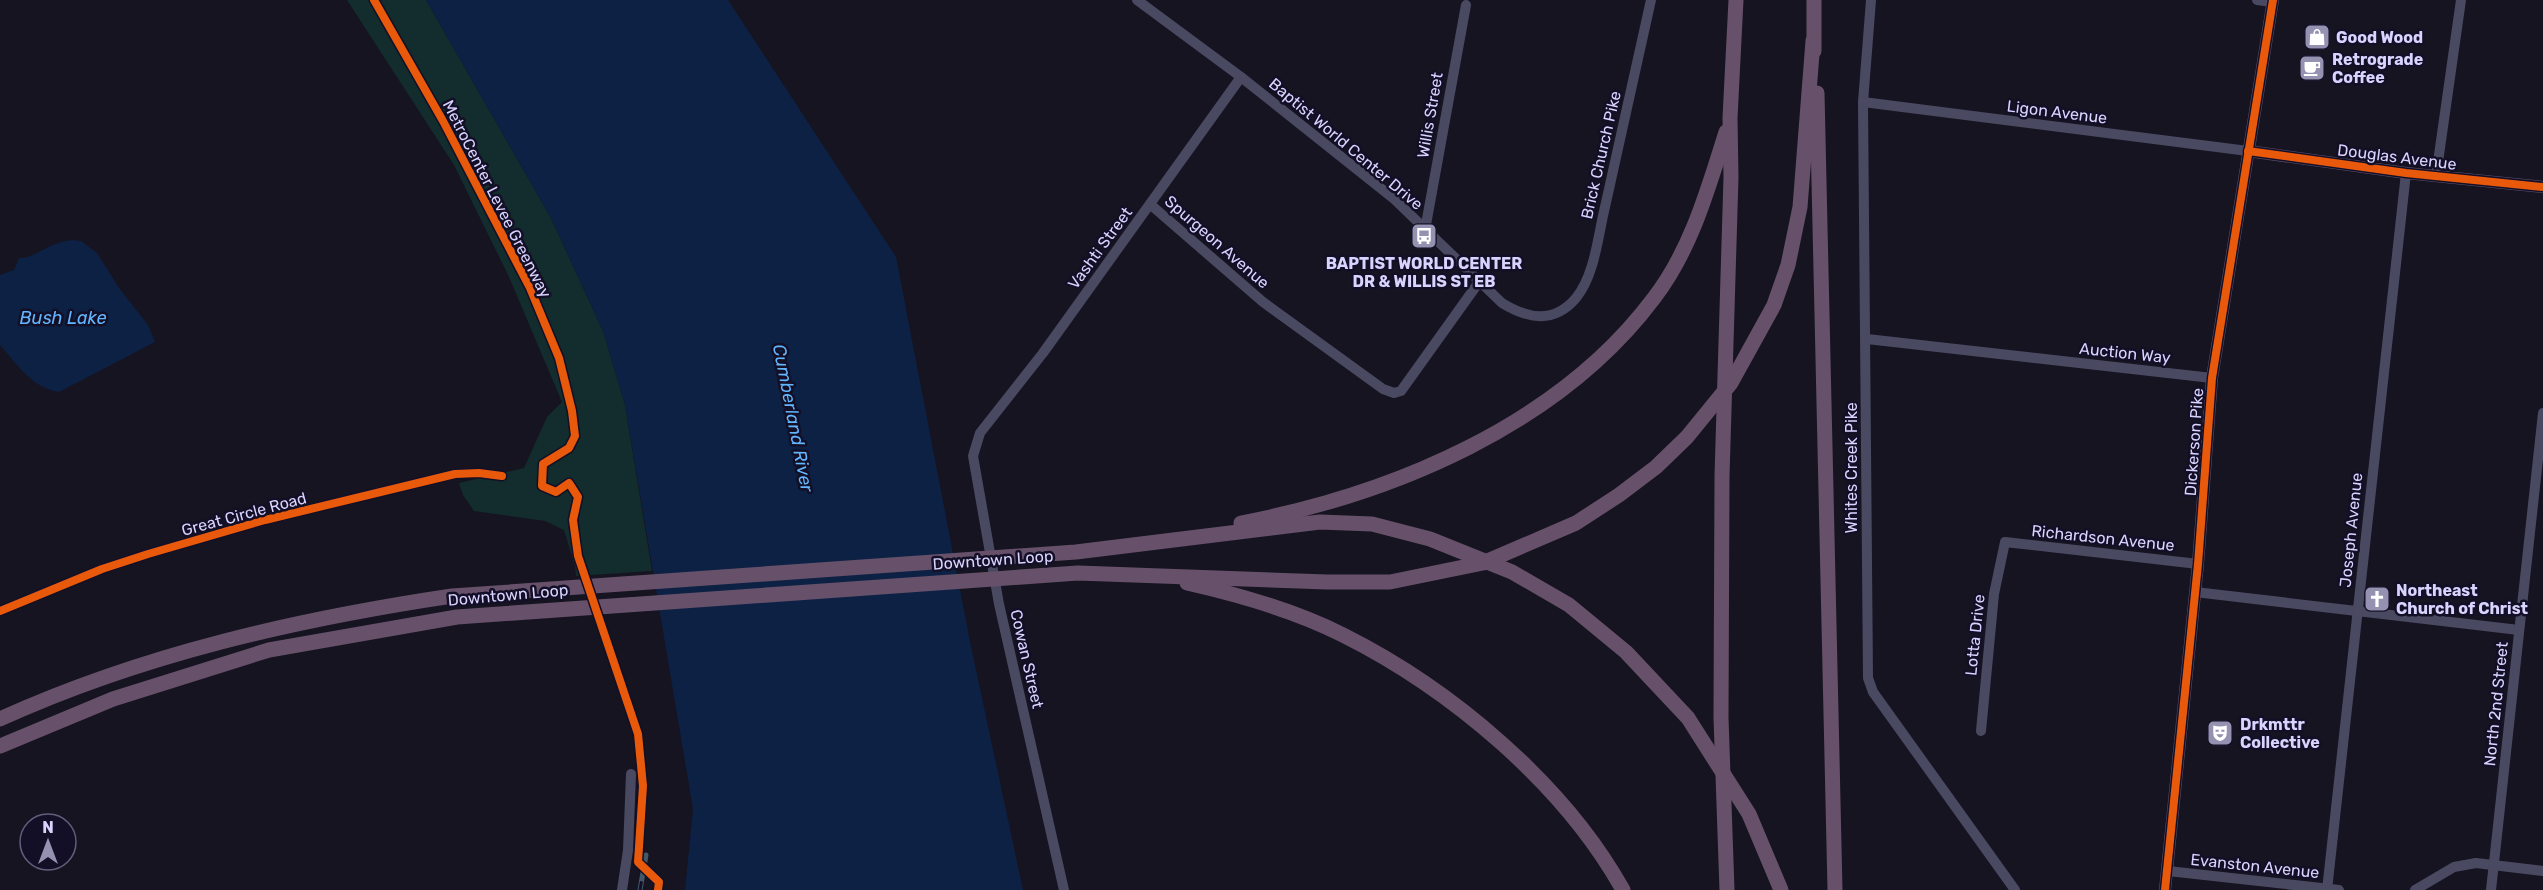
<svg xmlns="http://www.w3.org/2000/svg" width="2543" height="890" font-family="Rubik,sans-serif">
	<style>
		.green { fill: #132c2d }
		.water { fill: #0d2144 }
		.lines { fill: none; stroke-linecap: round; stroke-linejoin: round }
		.minor { stroke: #4a4962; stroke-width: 10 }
		.major { stroke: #5e5373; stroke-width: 12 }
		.highway { stroke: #67516a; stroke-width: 15 }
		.rail-casing { stroke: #43596b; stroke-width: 5 }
		.rail { stroke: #130f26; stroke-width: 3; stroke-dasharray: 9; stroke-linecap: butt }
		.cycleway-casing { stroke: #130f26; stroke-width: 11 }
		.cycleway { stroke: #e8590c; stroke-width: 8 }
		.labels { text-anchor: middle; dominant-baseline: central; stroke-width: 5; stroke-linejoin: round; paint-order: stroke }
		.poi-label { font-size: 16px; font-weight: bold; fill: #d9d4ff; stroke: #130f26; text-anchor: start }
		.street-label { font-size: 16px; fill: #d9d4ff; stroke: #130f26 }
		.water-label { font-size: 18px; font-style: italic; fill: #62b6ff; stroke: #130f26 }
	</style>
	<rect width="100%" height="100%" fill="#161421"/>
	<path class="green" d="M347 0H426L551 218 603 331 625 405 652 571 576 576 575 566 564 530 545 521 474 511 463 495 459 483 524 468 547 417 562 402 509 277 454 165Z"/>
	<g class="water">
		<path d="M426 0H728L896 257 970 642 1023 890H685L693 809 625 405 603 331 551 218Z"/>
		<path d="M73 240 81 241 97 253 119 288 148 325 155 342 59 392C32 388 17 364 0 345V275L14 270 19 258C34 259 50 241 73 240Z"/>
	</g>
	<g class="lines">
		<g class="minor">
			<path d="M1137 0 1241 77 1393 198 1502 303C1528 319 1554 324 1576 298 1595 275 1598 235 1605 207 1621 138 1636 69 1651 0"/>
			<path d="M1871 0 1863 102 1868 678 1873 692 2015 890"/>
			<path d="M2257 0 2272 2"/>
			<path d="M1863 102 2248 151"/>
			<path d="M2436 176 2461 0"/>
			<path d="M1151 205 1263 302 1383 389 1394 393 1401 391 1479 282"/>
			<path d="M1425 230 1466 5"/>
			<path d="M1867 339 2212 378"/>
			<path d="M2195 592 2519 630"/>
			<path d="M0 611 102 569 148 554 265 520 455 474 479 473 502 476"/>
			<path d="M1981 731 1994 594 2005 542 2198 564"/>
			<path d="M2168 871 2339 890"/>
			<path d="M622 890 628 850 631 774"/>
			<path d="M1064 890 999 604 973 456 980 433 1043 353 1241 77"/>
			<path d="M2327 890 2406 173"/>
			<path d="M2415 890 2454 867 2476 863 2543 871"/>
			<path d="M2491 890 2543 413"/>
		</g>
		<g class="major">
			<path d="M2248 151 2406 173 2543 187"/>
			<path d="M2165 890 2198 564 2212 378 2273 0"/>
		</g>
		<g class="highway">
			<path d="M1814 0V51"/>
			<path d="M1817 93 1835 890"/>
			<path d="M1241 523C1393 494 1559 425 1654 298 1691 250 1708 189 1726 132"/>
			<path d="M1187 583C1240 595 1294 610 1343 635 1451 689 1564 784 1623 890"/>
			<path d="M0 719C143 654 298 619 452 596L1076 552 1320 522 1372 524 1430 539 1512 572 1569 605 1626 652 1688 718 1749 814 1781 890"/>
			<path d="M0 746 113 699 269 650 457 617 1078 573 1327 582H1390L1483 563 1576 523 1619 495 1656 467 1687 437 1731 383 1774 305 1788 265 1800 207 1813 41"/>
			<path d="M1727 890 1721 718 1722 476 1731 177 1730 118 1736 0"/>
		</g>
		<g class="rail-casing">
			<path id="rail" d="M640 890 646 855"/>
		</g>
		<use href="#rail" class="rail"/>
		<g class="cycleway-casing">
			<g id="cycleway">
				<path d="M374 0 443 121 530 288 559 358 572 411 575 436 569 448 543 464 542 486 556 492 569 483 578 497 573 520 578 556 638 734 643 786 638 862 659 882 658 890"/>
				<path d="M2248 151 2406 173 2543 187"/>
				<path d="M0 611 102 569 148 554 265 520 455 474 479 473 502 476"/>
				<path d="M2165 890 2198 564 2212 378 2273 0"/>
			</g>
		</g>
		<use href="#cycleway" class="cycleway"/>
	</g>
	<defs>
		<g id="shop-square" transform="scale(1.35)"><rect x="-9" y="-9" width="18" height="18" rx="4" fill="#9591b1" stroke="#130f26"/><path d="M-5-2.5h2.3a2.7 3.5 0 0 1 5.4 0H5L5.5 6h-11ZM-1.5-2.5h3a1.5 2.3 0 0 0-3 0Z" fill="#fff"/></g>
		<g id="cafe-square" transform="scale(1.35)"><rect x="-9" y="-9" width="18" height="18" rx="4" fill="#9591b1" stroke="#130f26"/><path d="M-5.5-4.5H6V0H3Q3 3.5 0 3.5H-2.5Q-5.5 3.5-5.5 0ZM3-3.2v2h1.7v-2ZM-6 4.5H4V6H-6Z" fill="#fff"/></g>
		<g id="bus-square" transform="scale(1.35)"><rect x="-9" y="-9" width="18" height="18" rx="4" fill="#9591b1" stroke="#130f26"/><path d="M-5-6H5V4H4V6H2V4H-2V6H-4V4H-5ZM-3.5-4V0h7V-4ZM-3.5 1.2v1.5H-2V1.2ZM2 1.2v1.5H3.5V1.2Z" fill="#fff"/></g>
		<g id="church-square" transform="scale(1.35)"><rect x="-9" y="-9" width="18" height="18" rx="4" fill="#9591b1" stroke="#130f26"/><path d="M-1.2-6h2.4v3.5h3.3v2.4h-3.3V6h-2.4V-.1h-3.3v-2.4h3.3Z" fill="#fff"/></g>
		<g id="theatre-square" transform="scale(1.35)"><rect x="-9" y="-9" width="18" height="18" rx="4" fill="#9591b1" stroke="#130f26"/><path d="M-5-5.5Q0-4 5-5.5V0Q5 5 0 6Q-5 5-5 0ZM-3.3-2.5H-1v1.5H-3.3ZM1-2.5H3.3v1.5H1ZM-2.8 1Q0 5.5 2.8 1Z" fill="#fff"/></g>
	</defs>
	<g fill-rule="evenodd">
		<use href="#shop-square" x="2317" y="37"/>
		<use href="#cafe-square" x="2312" y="68"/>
		<use href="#bus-square" x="1424" y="236"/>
		<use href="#church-square" x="2377" y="599"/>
		<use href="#theatre-square" x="2220" y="733"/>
	</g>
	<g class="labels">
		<g class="poi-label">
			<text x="2336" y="37">Good Wood</text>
			<text x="2332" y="59">Retrograde<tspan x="2332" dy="18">Coffee</tspan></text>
			<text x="1424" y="263" text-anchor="middle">BAPTIST WORLD CENTER<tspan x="1424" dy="18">DR &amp; WILLIS ST EB</tspan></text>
			<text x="2396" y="590">Northeast<tspan x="2396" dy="18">Church of Christ</tspan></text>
			<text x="2240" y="724">Drkmttr<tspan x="2240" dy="18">Collective</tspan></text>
		</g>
		<g class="street-label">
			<text transform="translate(2057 112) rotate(7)">Ligon Avenue</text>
			<text transform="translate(1430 115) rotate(-80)">Willis Street</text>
			<text transform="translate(1346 144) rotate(40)">Baptist World Center Drive</text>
			<text transform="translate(1601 155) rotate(-77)">Brick Church Pike</text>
			<text transform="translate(2397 157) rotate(7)">Douglas Avenue</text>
			<text transform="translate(497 199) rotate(63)">MetroCenter Levee Greenway</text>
			<text transform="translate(1217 242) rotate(41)">Spurgeon Avenue</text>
			<text transform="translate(1100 248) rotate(-54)">Vashti Street</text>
			<text transform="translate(2125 353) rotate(6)">Auction Way</text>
			<text transform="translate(2194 442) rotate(-86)">Dickerson Pike</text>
			<text transform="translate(1851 468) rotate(-90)">Whites Creek Pike</text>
			<text transform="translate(244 514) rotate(-15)">Great Circle Road</text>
			<text transform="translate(2351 530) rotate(-84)">Joseph Avenue</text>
			<text transform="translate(2103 538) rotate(6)">Richardson Avenue</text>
			<text transform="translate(993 560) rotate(-4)">Downtown Loop</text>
			<text transform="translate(508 595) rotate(-5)">Downtown Loop</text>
			<text transform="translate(1975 635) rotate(-84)">Lotta Drive</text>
			<text transform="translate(1027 659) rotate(77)">Cowan Street</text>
			<text transform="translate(2496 704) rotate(-84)">North 2nd Street</text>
			<text transform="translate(2255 866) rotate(6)">Evanston Avenue</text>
		</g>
		<g class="water-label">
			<text x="63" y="318">Bush Lake</text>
			<text transform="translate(793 418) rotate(79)">Cumberland River</text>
		</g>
	</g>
	<g transform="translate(48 842)"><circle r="28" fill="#130f26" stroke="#625e7d" stroke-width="1.5"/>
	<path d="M0-4.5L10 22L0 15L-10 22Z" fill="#9591b1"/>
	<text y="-9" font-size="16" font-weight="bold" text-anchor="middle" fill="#d9d4ff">N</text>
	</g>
</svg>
